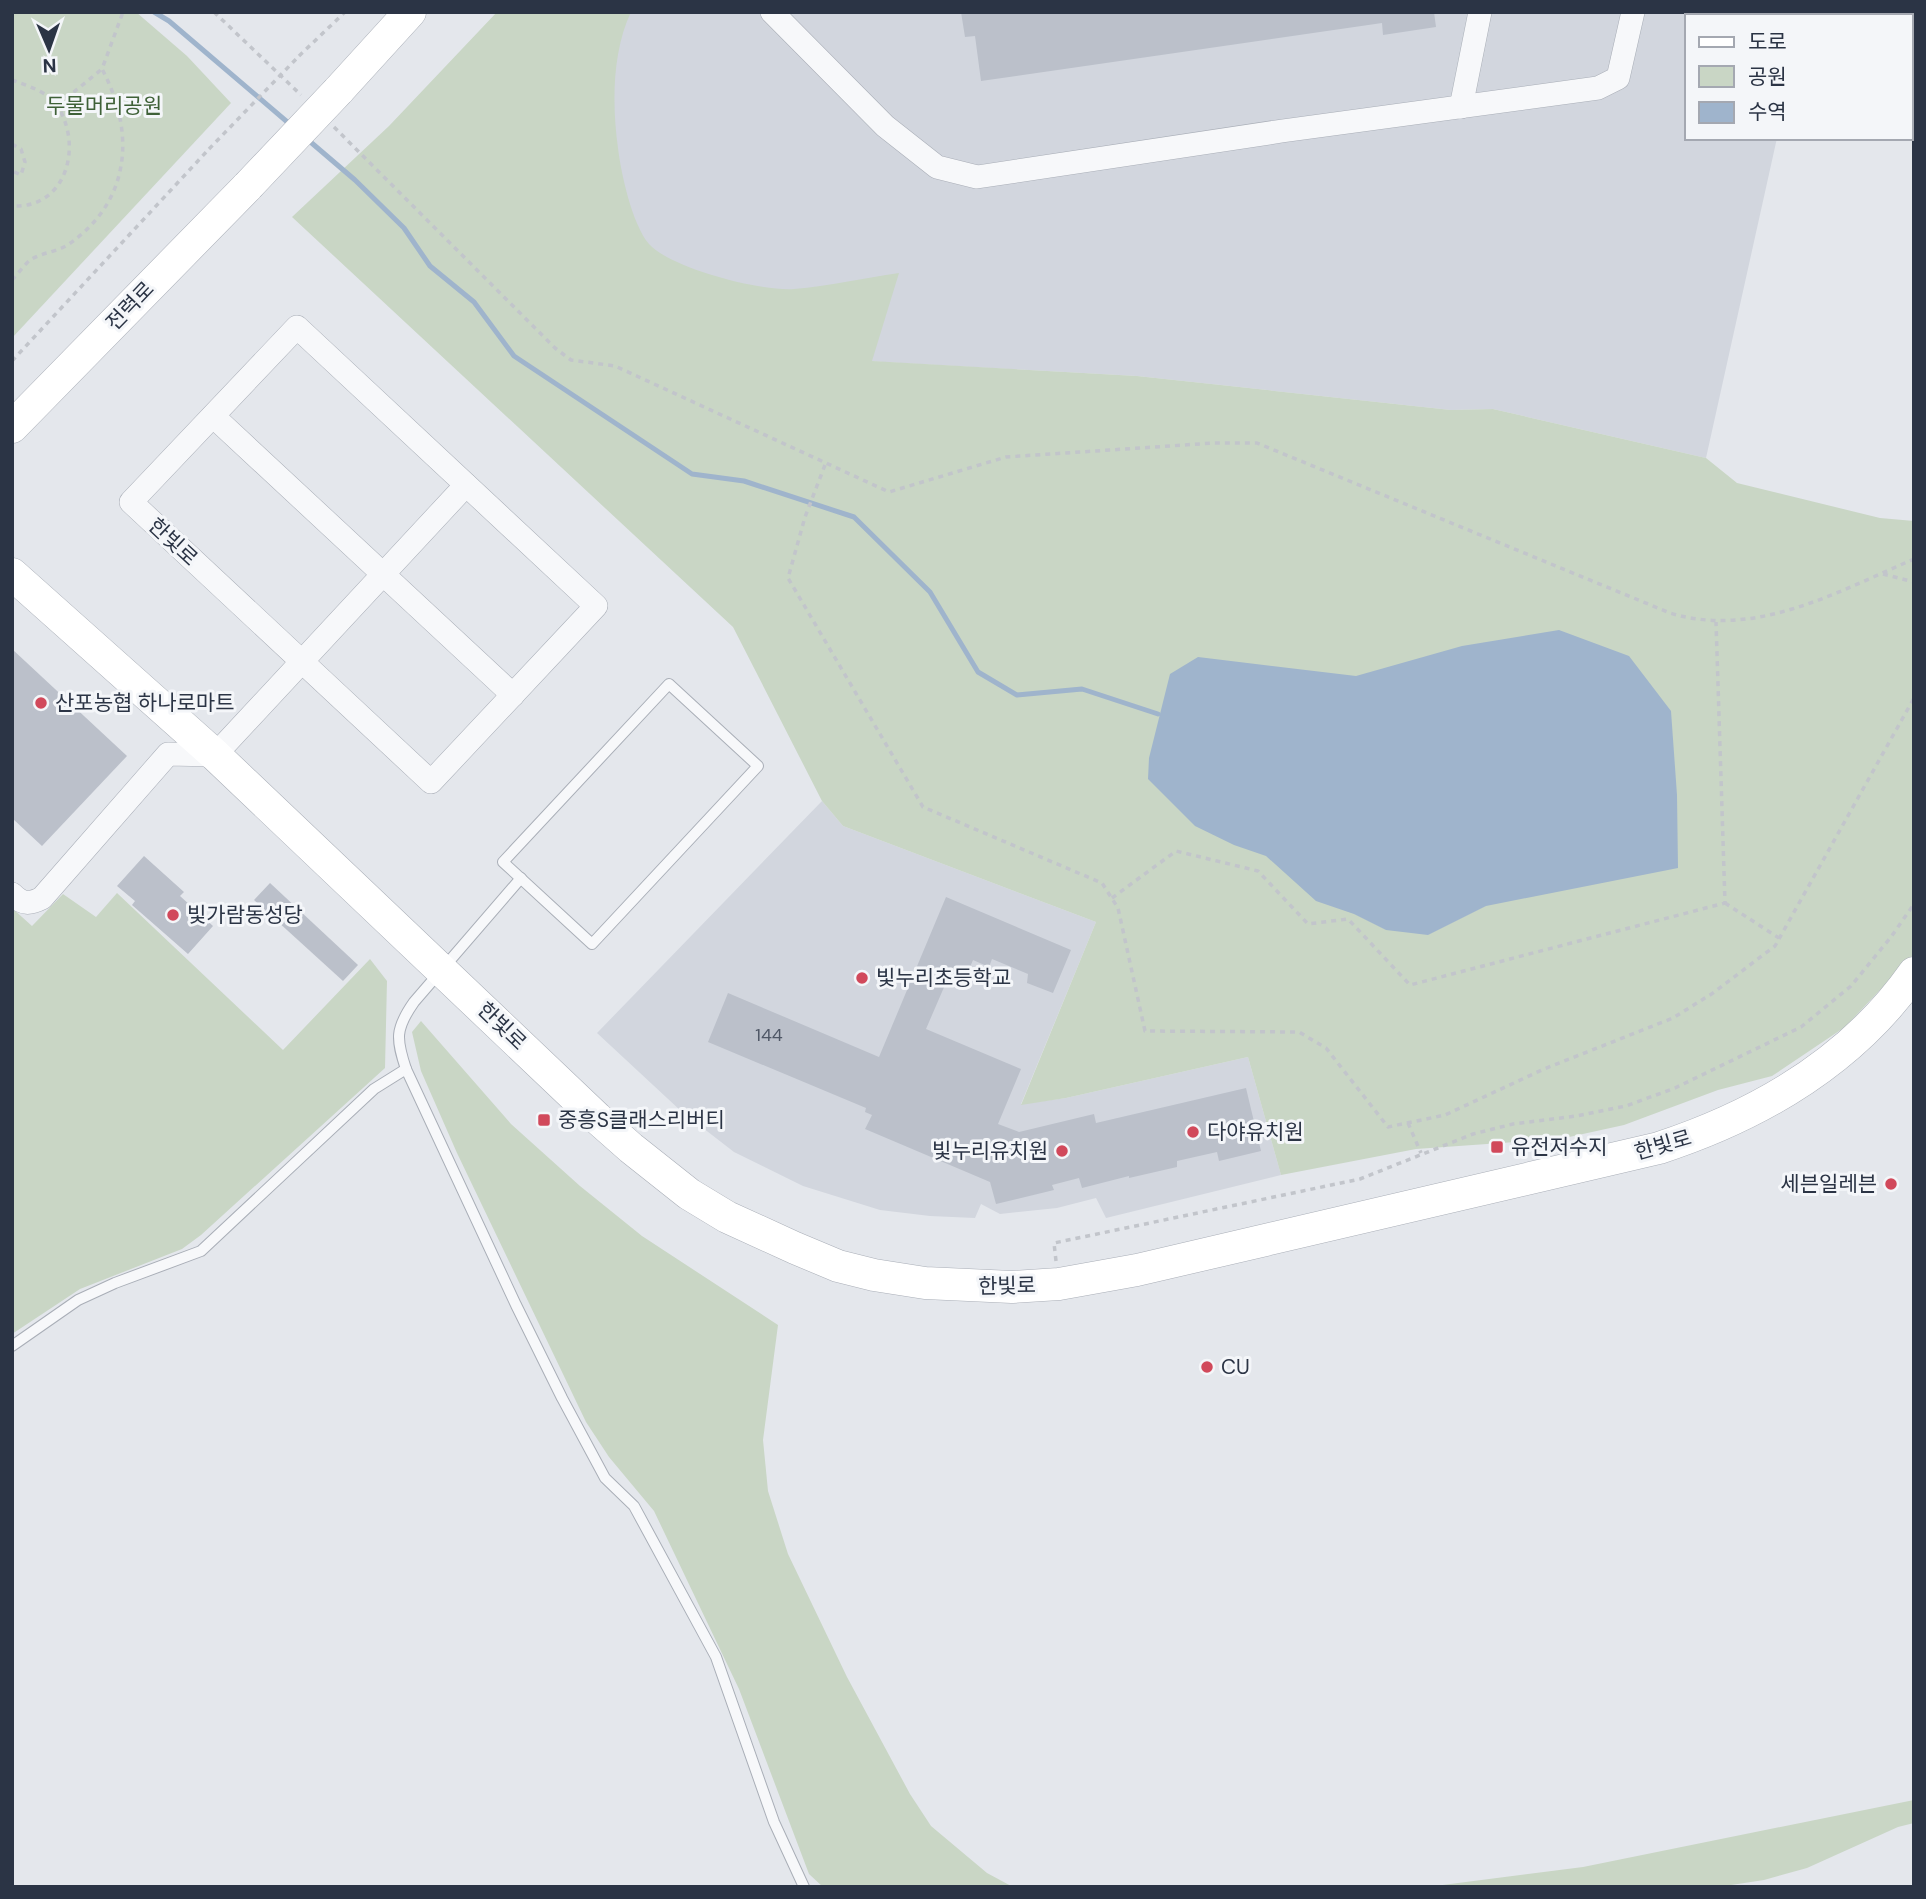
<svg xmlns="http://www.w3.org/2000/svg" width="1926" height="1899" font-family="'DM Sans','Noto Sans KR',sans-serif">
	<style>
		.built { fill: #d2d6de }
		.green { fill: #c9d6c5 }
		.water { fill: #9fb4cc }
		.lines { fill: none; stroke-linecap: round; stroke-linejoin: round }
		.stream { stroke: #9fb4cc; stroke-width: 5 }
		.building { fill: #bbc0ca }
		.lane-casing { stroke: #a9aeb7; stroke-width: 12 }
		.street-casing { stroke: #a9aeb7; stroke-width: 24 }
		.secondary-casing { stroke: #a9aeb7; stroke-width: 33 }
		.path { stroke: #c2c5cb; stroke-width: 3.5; stroke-dasharray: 5 5; stroke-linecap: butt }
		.lane { stroke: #f7f8fa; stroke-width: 10 }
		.street { stroke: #f7f8fa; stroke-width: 23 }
		.secondary { stroke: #fff; stroke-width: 32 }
		.secondary-bridge-casing { stroke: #a9aeb7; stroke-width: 33; stroke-linecap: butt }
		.path-bridge { stroke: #c2c5cb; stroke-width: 3.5; stroke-dasharray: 5 5; stroke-linecap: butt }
		.secondary-bridge { stroke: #fff; stroke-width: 32 }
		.poi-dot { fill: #d1495b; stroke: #f4f6f9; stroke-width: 2.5 }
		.labels { text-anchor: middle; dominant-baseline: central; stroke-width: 6; stroke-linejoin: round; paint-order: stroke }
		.number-label { font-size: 18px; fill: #4f5766 }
		.park-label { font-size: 21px; fill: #3f6138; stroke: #f4f6f9 }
		.street-label { font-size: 21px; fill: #2b3445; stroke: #f4f6f9 }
		.poi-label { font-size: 21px; fill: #2b3445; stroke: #f4f6f9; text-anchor: start }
	</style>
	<rect width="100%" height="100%" fill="#e4e7ec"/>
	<g class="built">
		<path d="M497 12H1803V16H1686V138H1777L1706 458 1493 409 1451 410 1137 376 687 351Z"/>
		<path d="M822 801 843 826 1096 922 1021 1104 1066 1098 1248 1057 1281 1175 1106 1218 1096 1198 1057 1208 1000 1214 981 1204 975 1218 930 1216 880 1210 803 1186 734 1152 681 1111 597 1033Z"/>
	</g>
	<g class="green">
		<path d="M12 12H136L187 56 231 103 12 338Z"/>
		<path d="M497 12H631C612 52 612 105 618 148 621 173 632 224 649 244 670 268 762 292 794 289 829 286 864 278 899 273L872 361 1137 376 1451 410 1493 409 1706 458 1737 483 1880 518 1914 521V954L1845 1027 1772 1076 1718 1090 1624 1125 1560 1139 1416 1149 1281 1175 1248 1057 1066 1098 1021 1105 1096 922 843 826 822 801 733 627 292 217 389 126Z"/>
		<path d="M117 893 283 1050 370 959 387 981 385 1068 201 1235 182 1249 80 1289 12 1334V908L32 926 63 894 96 917Z"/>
		<path d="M421 1021 511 1124 580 1186 642 1236 778 1325 763 1440 768 1491 788 1554 847 1677 910 1794 931 1826 987 1873 1013 1887H823L809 1874 739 1689 654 1511 609 1457 586 1422 457 1153 421 1071 412 1032Z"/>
		<path d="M1914 1800V1823L1898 1827 1807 1868 1764 1880 1718 1887H1427L1583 1867Z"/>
	</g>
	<path class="water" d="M1559 630 1629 656 1671 711 1677 795 1678 868 1486 906 1428 935 1386 930 1354 914 1316 901 1266 856 1234 845 1195 826 1148 779 1149 758 1170 674 1198 657 1356 676 1462 646Z"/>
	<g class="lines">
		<g class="stream">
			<path d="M154 12 169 21 292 126"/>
			<path d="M307 139 355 180 404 228 430 266 474 302 514 356 692 474 744 481 854 517 930 592 978 672 1017 695 1082 689 1158 714"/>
		</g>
	</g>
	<g class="building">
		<path d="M961 12H1434L1436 27 1383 35 1382 23 981 81 975 36 965 37Z"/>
		<path d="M12 649 127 756 42 846 12 818Z"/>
		<path d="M144 856 184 892 180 896 213 926 188 954 132 905 135 901 117 886Z"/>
		<path d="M270 883 358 965 343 981 254 900Z"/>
		<path d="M946 897 1071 950 1053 993 1027 983 1028 974 992 959 989 967 973 960 963 984 948 978 926 1029 1021 1069 998 1124 1019 1132 1094 1114 1096 1123 1246 1088 1261 1151 1219 1161 1217 1152 1177 1161V1167L1129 1178V1176L1082 1188 1079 1178 1052 1185 1054 1190 996 1204 990 1182 865 1129 872 1115 865 1112 866 1108 708 1042 728 993 879 1057Z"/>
	</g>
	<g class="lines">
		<g class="lane-casing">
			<g id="lane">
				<path d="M669 684 758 766 592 944 503 862Z"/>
				<path d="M521 878 414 1002C395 1029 396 1039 406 1069L516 1305 562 1398 605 1478 634 1506 716 1657 774 1822 804 1887"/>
				<path d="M12 1346 78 1300 115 1283 201 1251 374 1089 406 1069"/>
			</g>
		</g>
		<g class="street-casing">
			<g id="street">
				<path d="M772 12 885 126 937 167 977 177 1282 131 1598 88 1618 78 1633 12"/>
				<path d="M1461 107 1480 12"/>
				<path d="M297 327 596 606 431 782 131 502Z"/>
				<path d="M213 416 513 695"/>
				<path d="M12 894C23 905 30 904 42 898L168 754 215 755 466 485"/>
			</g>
		</g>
		<g class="secondary-casing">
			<g id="secondary">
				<path d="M338 91 410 12"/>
				<path d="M12 427 248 186"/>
				<path d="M12 574 215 755 597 1118 631 1148 689 1194 727 1217 795 1248 838 1266 874 1275 925 1283 1012 1287 1059 1284 1137 1270 1659 1148C1760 1115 1852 1061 1914 973"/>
			</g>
		</g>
		<g class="path">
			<path d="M214 12 301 95"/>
			<path d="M299 56 345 12"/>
			<path d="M12 80C28 86 49 92 58 107 83 147 66 209 12 206"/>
			<path d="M58 105 102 69"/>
			<path d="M334 127 555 348 571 360 615 366 889 492 1006 457 1214 443H1257L1670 613C1755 639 1837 592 1914 559"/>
			<path d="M12 144 21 149 25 162 21 175 12 171"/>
			<path d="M12 280C18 274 24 265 30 260 41 253 55 252 66 246 131 203 136 133 102 69L123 12"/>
			<path d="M12 361 209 149"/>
			<path d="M825 465 805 517 788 578 923 807 1102 883 1118 908 1145 1031 1299 1032 1326 1048 1388 1127 1445 1115 1544 1069 1673 1018 1713 993 1775 946 1914 698"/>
			<path d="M1883 574 1914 582"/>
			<path d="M1112 898 1176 851 1258 871 1308 924 1348 919 1410 985 1725 903 1716 622"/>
			<path d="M1725 903 1779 938"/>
			<path d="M1408 1123 1421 1153"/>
			<path d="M1056 1261 1054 1243 1360 1179 1473 1134 1513 1124 1576 1116 1626 1106 1675 1088 1801 1027 1851 986 1891 937 1914 904"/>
		</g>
		<use href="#lane" class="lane"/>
		<use href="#street" class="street"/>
		<use href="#secondary" class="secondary"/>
		<g class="secondary-bridge-casing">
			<path id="secondary-bridge" d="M248 186 338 91"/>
		</g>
		<path class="path-bridge" d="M209 149 299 56"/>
		<use href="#secondary-bridge" class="secondary-bridge"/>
	</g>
	<g class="poi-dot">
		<circle cx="41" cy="703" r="7"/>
		<circle cx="173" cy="915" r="7"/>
		<circle cx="862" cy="978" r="7"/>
		<rect x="537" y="1113" width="14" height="14" rx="3.5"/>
		<circle cx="1193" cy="1132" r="7"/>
		<rect x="1490" y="1140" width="14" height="14" rx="3.5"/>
		<circle cx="1062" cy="1151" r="7"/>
		<circle cx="1891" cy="1184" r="7"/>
		<circle cx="1207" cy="1367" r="7"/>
	</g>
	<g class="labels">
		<g class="number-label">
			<text x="769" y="1035">144</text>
		</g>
		<g class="park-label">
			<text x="104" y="106">두물머리공원</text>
		</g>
		<g class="street-label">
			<text transform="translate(130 306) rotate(-46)">전력로</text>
			<text transform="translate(173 542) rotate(43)">한빛로</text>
			<text transform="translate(502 1026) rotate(44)">한빛로</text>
			<text transform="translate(1663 1145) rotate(-16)">한빛로</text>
			<text transform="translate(1007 1286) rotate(-1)">한빛로</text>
		</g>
		<g class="poi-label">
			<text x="55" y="703">산포농협 하나로마트</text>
			<text x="187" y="915">빛가람동성당</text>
			<text x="876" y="978">빛누리초등학교</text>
			<text x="558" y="1120">중흥S클래스리버티</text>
			<text x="1207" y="1132">다야유치원</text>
			<text x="1511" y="1147">유전저수지</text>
			<text x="1048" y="1151" text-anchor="end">빛누리유치원</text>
			<text x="1877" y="1184" text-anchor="end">세븐일레븐</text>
			<text x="1221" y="1367">CU</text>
		</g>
	</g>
	<rect width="1926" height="1899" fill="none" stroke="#2b3445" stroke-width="28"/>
	<rect x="1685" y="14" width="228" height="126" fill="#f4f6f9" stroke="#a4a8b1" stroke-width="2"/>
	<rect x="1699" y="37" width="35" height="10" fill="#ffffff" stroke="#a4a8b1" stroke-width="2"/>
	<text x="1748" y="49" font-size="21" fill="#2b3445">도로</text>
	<rect x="1699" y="66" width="35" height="21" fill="#c9d6c5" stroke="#a4a8b1" stroke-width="2"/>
	<text x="1748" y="84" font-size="21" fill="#2b3445">공원</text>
	<rect x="1699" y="102" width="35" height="21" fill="#9fb4cc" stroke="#a4a8b1" stroke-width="2"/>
	<text x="1748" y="119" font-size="21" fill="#2b3445">수역</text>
	<g transform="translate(49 49) rotate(178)" stroke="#f4f6f9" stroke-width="5" paint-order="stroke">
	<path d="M0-5L12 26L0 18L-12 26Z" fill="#2b3445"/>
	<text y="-10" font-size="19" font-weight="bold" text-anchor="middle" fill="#2b3445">N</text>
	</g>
</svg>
